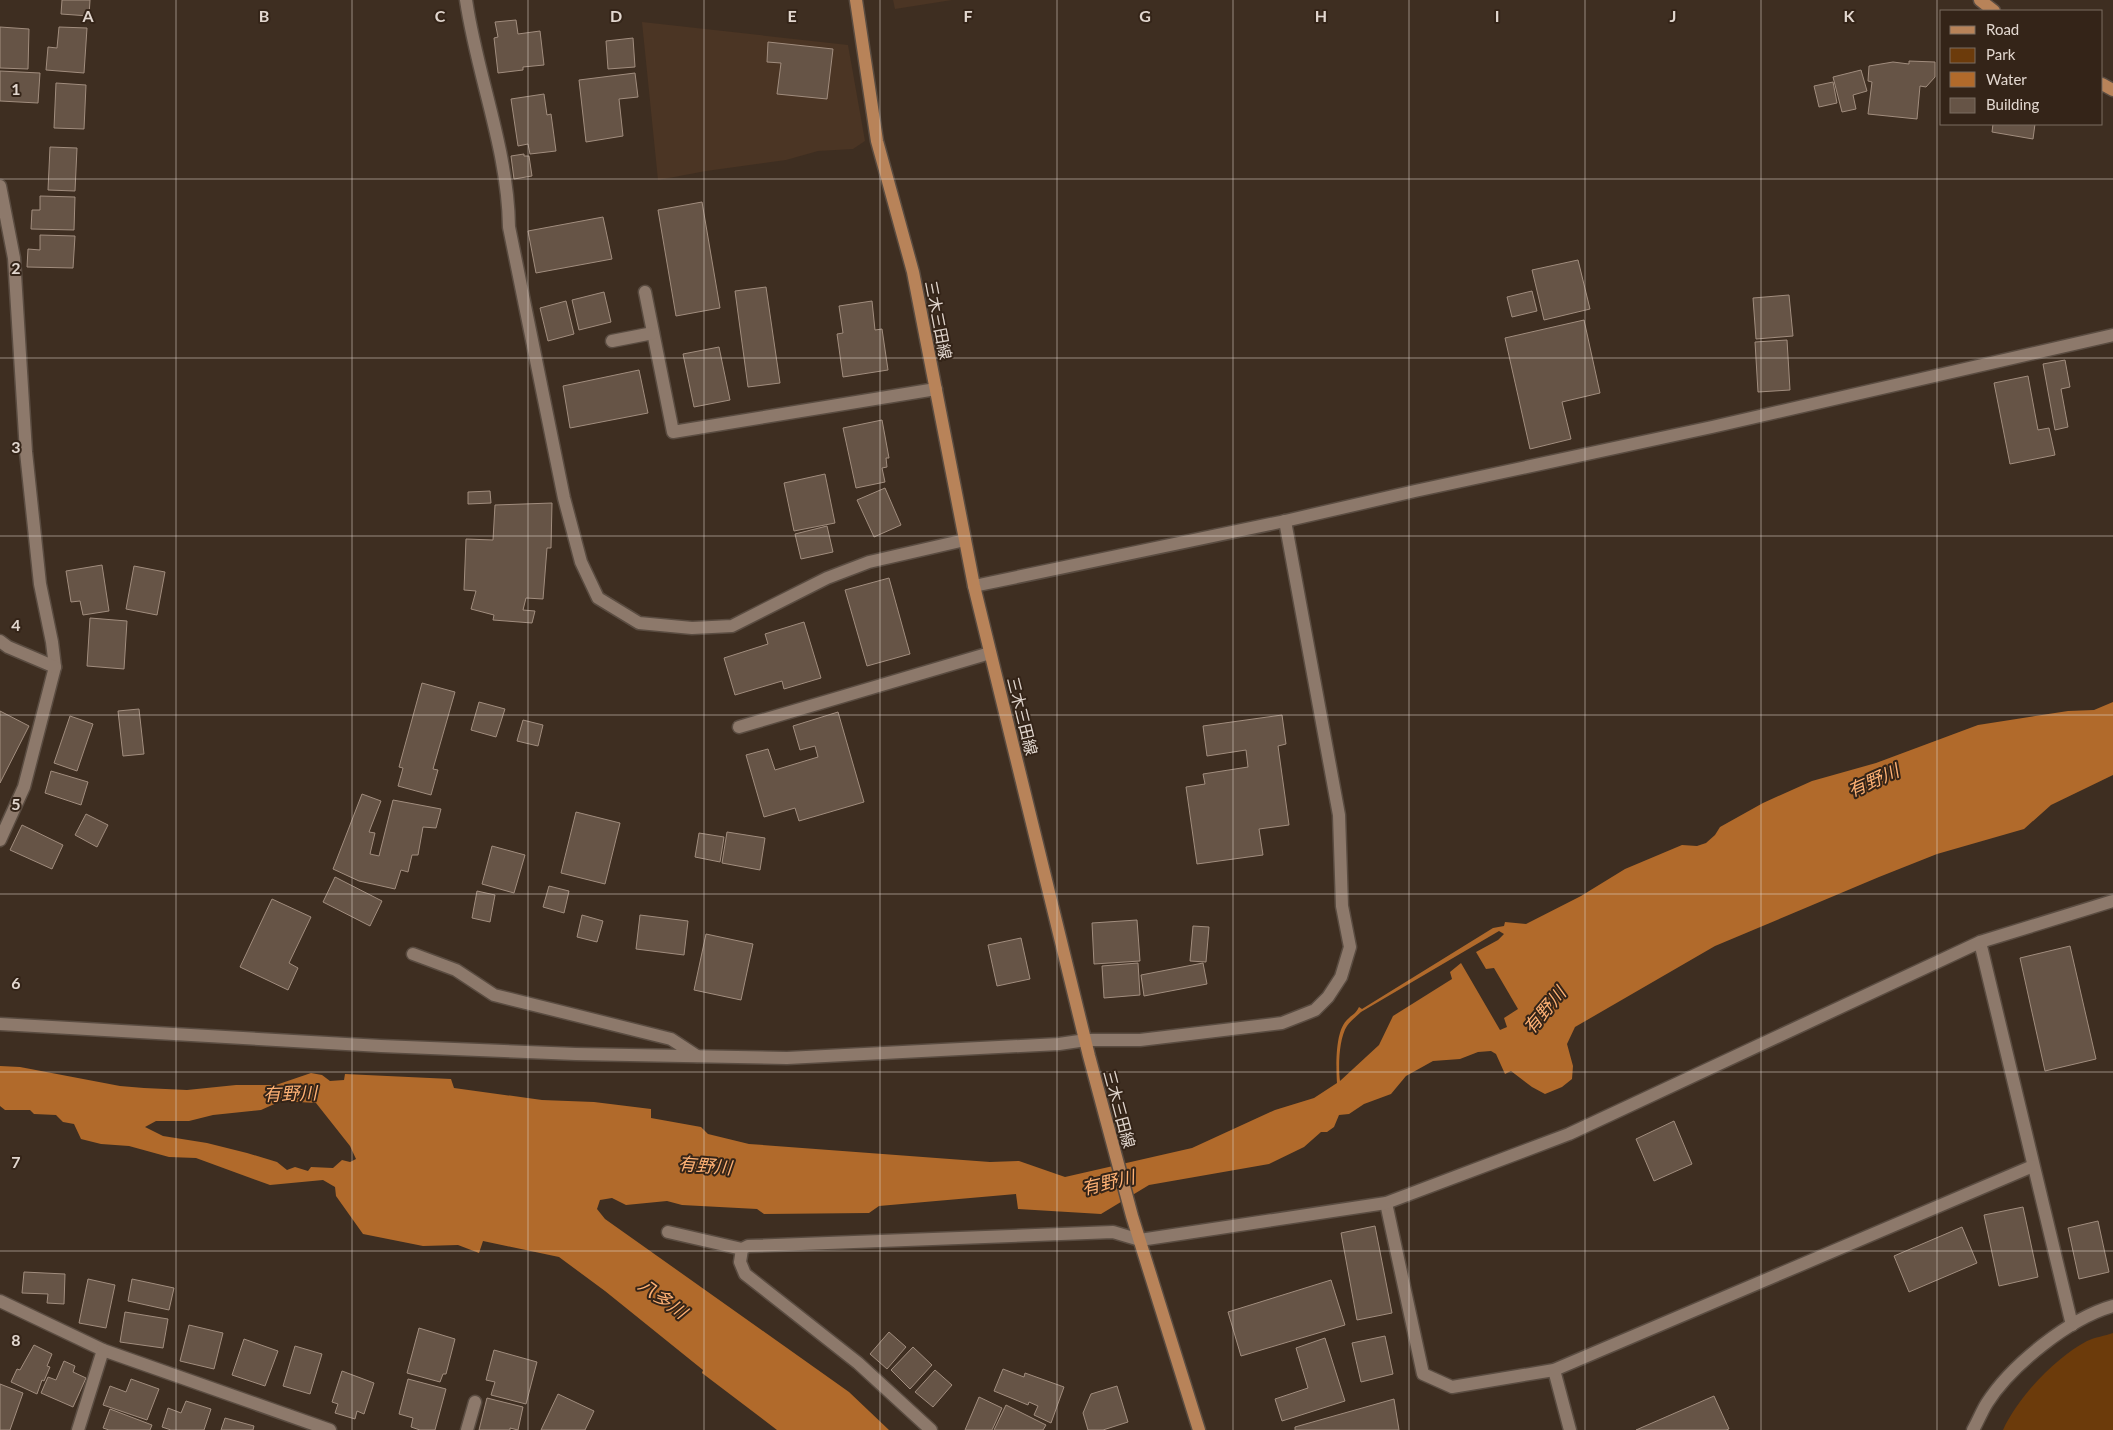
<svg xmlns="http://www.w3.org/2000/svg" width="2113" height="1430" font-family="Lato,'Noto Sans JP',sans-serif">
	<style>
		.built { fill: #4b3524 }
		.green { fill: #6c3b0b }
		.water { fill: #b16a2b; fill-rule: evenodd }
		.building { fill: #665446; stroke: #a18d7e }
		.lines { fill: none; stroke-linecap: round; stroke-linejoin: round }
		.minor-casing { stroke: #5a4c41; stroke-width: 15 }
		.tertiary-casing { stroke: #5a4c41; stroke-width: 15 }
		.primary-casing { stroke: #5a4c41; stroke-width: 15 }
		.minor { stroke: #8d796b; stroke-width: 12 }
		.tertiary { stroke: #8d796b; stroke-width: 12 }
		.primary { stroke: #b88359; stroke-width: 12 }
		.grid { fill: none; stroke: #e2d7cf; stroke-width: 1; stroke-opacity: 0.55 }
		.labels { text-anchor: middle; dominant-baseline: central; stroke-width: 4; stroke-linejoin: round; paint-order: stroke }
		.street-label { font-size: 16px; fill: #e2d7cf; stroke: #342418 }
		.water-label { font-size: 18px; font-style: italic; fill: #feb174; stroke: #342418 }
		.grid-label { font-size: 16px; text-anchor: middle; font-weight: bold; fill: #e2d7cf; stroke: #342418; stroke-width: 4; stroke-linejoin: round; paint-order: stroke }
	</style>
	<rect width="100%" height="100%" fill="#3e2e21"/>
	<g class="built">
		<path d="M893 0H952L895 9Z"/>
		<path d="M642 22 848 45 865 141 853 149 818 151 786 160 706 171 658 180Z"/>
	</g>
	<path class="green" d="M2113 1333V1430H2003C2018 1397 2055 1358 2087 1341 2095 1337 2105 1336 2113 1333Z"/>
	<path class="water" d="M2113 702V775L2051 805 2024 829 1937 854 1879 877 1715 946 1575 1027 1567 1044 1573 1066 1572 1079 1562 1087 1545 1094 1532 1087 1511 1071 1505 1074 1496 1054 1491 1051 1478 1052 1460 1059 1433 1061 1406 1076 1391 1094 1364 1104 1349 1114 1339 1115 1334 1127 1327 1132H1321L1304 1147 1269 1164 1149 1185 1101 1214 1018 1209 1016 1194 879 1206 869 1213 764 1214 757 1209 682 1205 667 1201 626 1205 612 1198 600 1200 597 1209 605 1219 849 1392 889 1430H777L702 1373 703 1370 605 1291 559 1257 483 1241 479 1253 458 1245 423 1246 363 1234 336 1196 335 1187 323 1180 270 1185 196 1158 169 1157 129 1146 101 1144 81 1139 74 1124 63 1122 56 1115 34 1114 30 1110H5L0 1106V1066L20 1067 120 1086 144 1088 187 1090 236 1085H276L311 1073 322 1075 330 1081 344 1080 345 1074 451 1079 454 1088 542 1100 594 1102 651 1109V1118L701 1127 708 1134 749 1144 990 1162 1019 1161 1065 1177 1192 1148 1275 1110 1314 1098 1337 1083C1336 1068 1335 1033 1346 1021 1351 1015 1355 1015 1359 1007L1362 1009 1493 928 1504 926 1505 922 1526 924 1581 896 1625 869 1682 845 1697 846 1706 843 1715 835 1720 827 1763 803 1812 781 1876 763 1978 725 2068 711 2094 710ZM1499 931 1504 934 1498 940 1476 952 1486 969 1494 968 1518 1009 1504 1018 1507 1027 1500 1030 1461 963 1450 972 1452 979 1393 1016 1379 1045 1340 1081C1338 1067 1339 1038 1347 1026 1350 1021 1356 1017 1361 1012ZM281 1101 316 1103 350 1146 356 1159 350 1162 342 1160 333 1168 311 1167 308 1171 295 1167 287 1170 277 1162 247 1153 207 1143 163 1136 145 1127 156 1121H189L213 1115 261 1110Z"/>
	<g class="building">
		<path d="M62 0H90L89 16 61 14Z"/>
		<path d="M516 20 518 34 540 31 544 65 523 67V70L498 73 494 38 498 37 495 22Z"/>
		<path d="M0 27 29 29 28 69 0 68Z"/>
		<path d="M59 27 87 28 84 73 46 70 48 47 57 48Z"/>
		<path d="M633 38 635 67 608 69 606 41Z"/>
		<path d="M768 42 833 49 827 99 777 94 781 63 767 62Z"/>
		<path d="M1909 61 1935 62V77L1926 87 1920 86 1917 119 1868 114 1872 82 1868 81 1869 66 1893 62 1909 64Z"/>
		<path d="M1861 70 1867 91 1853 95 1856 109 1842 112 1833 77Z"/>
		<path d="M0 71 40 73 38 103 0 101Z"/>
		<path d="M635 73 638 97 619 99 623 136 586 142 579 80Z"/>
		<path d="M1833 82 1837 103 1819 107 1814 86Z"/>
		<path d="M56 83 86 85 84 129 54 128Z"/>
		<path d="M544 94 547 115 551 114 556 151 530 154 528 144 518 146 511 99Z"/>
		<path d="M1993 124H2035L2033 139 1992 132Z"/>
		<path d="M50 147 77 148 75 191 48 190Z"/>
		<path d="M524 154V156H529L532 176 514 179 511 156Z"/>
		<path d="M40 196 75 197 74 230 31 229 32 210H40Z"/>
		<path d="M702 202 720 308 676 316 658 210Z"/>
		<path d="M603 217 612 259 536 273 528 231Z"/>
		<path d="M40 235 75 236 73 268 27 267 28 249 40 250Z"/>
		<path d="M1578 260 1590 309 1544 320 1532 270Z"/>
		<path d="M766 287 780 383 748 387 735 291Z"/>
		<path d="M1532 291 1537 311 1512 317 1507 297Z"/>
		<path d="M604 292 611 322 579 330 572 300Z"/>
		<path d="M1789 295 1793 336 1756 339 1753 298Z"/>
		<path d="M566 301 574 334 548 341 540 308Z"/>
		<path d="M872 301 875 330 882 329 888 370 843 377 837 334 843 333 839 306Z"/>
		<path d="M1584 320 1600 393 1562 402 1571 439 1530 449 1505 338Z"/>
		<path d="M1787 340 1790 390 1758 392 1755 342Z"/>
		<path d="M719 347 730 400 694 407 683 354Z"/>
		<path d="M2065 360 2070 387 2061 389 2068 427 2055 430 2043 364Z"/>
		<path d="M639 370 648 413 570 428 563 386Z"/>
		<path d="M2028 376 2038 430 2049 428 2055 455 2010 464 1994 383Z"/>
		<path d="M882 420 889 458H886L887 467 882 468 885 482 856 488 843 428Z"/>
		<path d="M825 474 835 523 794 531 784 483Z"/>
		<path d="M885 488 901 525 874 537 857 500Z"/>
		<path d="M490 491 491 503 468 504V492Z"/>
		<path d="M552 503 551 548H547L543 599 526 598 523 610 535 611 532 623 493 620 494 615 471 609 476 591 464 590 466 539 493 540 495 505Z"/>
		<path d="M827 526 833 552 801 559 795 534Z"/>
		<path d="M102 565 109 611 83 615 80 601 71 602 66 571Z"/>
		<path d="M134 566 165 572 157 615 126 609Z"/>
		<path d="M889 578 910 654 867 666 845 590Z"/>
		<path d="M90 618 127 621 124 669 87 666Z"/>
		<path d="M804 622 821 678 784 689 782 681 735 695 724 658 768 644 765 634Z"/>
		<path d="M422 683 455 692 433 769 438 770 431 795 398 786 403 768 399 767Z"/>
		<path d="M479 702 505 709 496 737 471 730Z"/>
		<path d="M139 709 144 754 123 756 118 711Z"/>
		<path d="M0 711 29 726 0 783Z"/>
		<path d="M838 712 864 802 799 821 795 808 764 817 746 755 768 749 775 770 818 757 815 746 800 750 793 726Z"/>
		<path d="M1282 715 1286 744 1278 746 1289 825 1259 829 1263 855 1197 864 1186 787 1205 784 1203 774 1248 767 1246 750 1207 756 1203 726Z"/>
		<path d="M70 716 93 724 77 771 54 763Z"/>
		<path d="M523 720 543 725 538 746 517 741Z"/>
		<path d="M51 771 88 782 81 805 45 793Z"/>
		<path d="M362 794 381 801 369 832 375 833 370 854 379 856 393 800 441 809 436 828 423 827 418 855H412L408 872 401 870 395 889 359 881 333 869Z"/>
		<path d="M576 812 620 823 605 884 561 873Z"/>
		<path d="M86 814 108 825 97 847 75 835Z"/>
		<path d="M22 825 63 845 52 869 10 850Z"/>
		<path d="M727 832 765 838 760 870 722 863Z"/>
		<path d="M699 833 724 837 720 862 695 857Z"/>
		<path d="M492 846 525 855 514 893 482 884Z"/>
		<path d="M335 877 382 901 370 926 323 902Z"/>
		<path d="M549 886 569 891 564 913 543 907Z"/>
		<path d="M477 891 495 895 490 922 472 918Z"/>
		<path d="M272 899 311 917 289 963 298 968 288 990 240 967Z"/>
		<path d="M582 915 603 921 597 942 577 937Z"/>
		<path d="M640 915 688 921 684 955 636 949Z"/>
		<path d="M1137 920 1140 961 1094 964 1092 923Z"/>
		<path d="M1193 926 1209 927 1206 962 1190 961Z"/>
		<path d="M706 934 753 944 741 1000 694 990Z"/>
		<path d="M1021 938 1030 979 997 986 988 945Z"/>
		<path d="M2070 946 2096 1059 2045 1071 2020 958Z"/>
		<path d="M1138 963 1140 995 1104 998 1102 966Z"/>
		<path d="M1203 963 1207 984 1144 996 1141 975Z"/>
		<path d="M1674 1121 1692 1164 1654 1181 1636 1139Z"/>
		<path d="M2023 1207 2038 1277 1999 1286 1984 1215Z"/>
		<path d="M2098 1221 2109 1272 2079 1279 2068 1228Z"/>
		<path d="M1375 1226 1392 1313 1357 1320 1341 1233Z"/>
		<path d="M1962 1227 1977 1263 1909 1292 1894 1256Z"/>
		<path d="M24 1272 65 1274 64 1304 47 1303 48 1294 22 1293Z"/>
		<path d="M88 1279 115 1285 106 1328 79 1323Z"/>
		<path d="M132 1279 174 1288 169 1310 128 1301Z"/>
		<path d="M1331 1280 1345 1325 1241 1356 1228 1312Z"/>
		<path d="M125 1312 168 1319 163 1348 120 1342Z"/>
		<path d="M189 1325 223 1333 214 1369 180 1361Z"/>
		<path d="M419 1328 455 1339 446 1374H443L440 1382 407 1373Z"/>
		<path d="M889 1332 906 1347 887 1369 870 1354Z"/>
		<path d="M1385 1336 1393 1374 1361 1382 1352 1343Z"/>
		<path d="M1325 1338 1345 1401 1282 1421 1275 1399 1308 1388 1296 1348Z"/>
		<path d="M244 1339 278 1351 265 1386 232 1375Z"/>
		<path d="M34 1345 52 1354 47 1366 50 1367 44 1381 42 1380 37 1394 11 1382 17 1369 20 1370Z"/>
		<path d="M295 1346 322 1354 310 1394 283 1386Z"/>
		<path d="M913 1347 932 1365 910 1389 891 1370Z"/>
		<path d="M494 1350 537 1362 526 1404 491 1395 495 1382 486 1380Z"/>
		<path d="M64 1361 75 1366 73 1372 86 1378 73 1407 41 1393 48 1377 56 1380Z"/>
		<path d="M1003 1369 1024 1377 1025 1373 1064 1387 1051 1423 1034 1415 1038 1406 1029 1402 1028 1405 994 1391Z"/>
		<path d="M935 1370 952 1385 933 1407 915 1392Z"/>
		<path d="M342 1371 374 1383 364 1414 357 1411 355 1419 335 1413 338 1404 332 1402Z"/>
		<path d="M131 1379 159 1389 147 1420 103 1405 110 1386 126 1392Z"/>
		<path d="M408 1379 446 1389 435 1430H420L411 1427 413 1418 399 1414Z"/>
		<path d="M0 1384 23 1393 10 1430H0Z"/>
		<path d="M1117 1386 1128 1422 1103 1430H1088L1083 1413 1091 1394Z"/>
		<path d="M558 1394 594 1411 585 1430H541Z"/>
		<path d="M1714 1396 1729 1429 1726 1430H1636Z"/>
		<path d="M979 1397 1002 1408 992 1430H965Z"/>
		<path d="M487 1398 523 1407 518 1430 510 1428V1430H479Z"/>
		<path d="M1394 1399 1399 1430H1295V1427Z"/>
		<path d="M186 1401 211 1409 204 1430H171L162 1427 168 1408 181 1413Z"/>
		<path d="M1006 1405 1046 1425 1043 1430H994Z"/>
		<path d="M110 1409 152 1425 150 1430H109L103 1428Z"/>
		<path d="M225 1418 254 1426 253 1430H221Z"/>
	</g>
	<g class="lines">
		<g class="minor-casing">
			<g id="minor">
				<path d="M466 0C477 76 508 149 509 227L564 498 581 562 598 598 639 623 692 628 732 626 827 578 869 562 965 540"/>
				<path d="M0 186 14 258 26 452 40 584 52 642 55 667 24 787 0 840"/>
				<path d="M645 292 673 432 936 389"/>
				<path d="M612 341 653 333"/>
				<path d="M974 586 1285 521 1415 491 1712 427 2113 335"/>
				<path d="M0 641 8 647 55 667"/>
				<path d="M739 727 990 653"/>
				<path d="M1980 942 2072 1325"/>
				<path d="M413 954 456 970 494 995 671 1039 697 1056"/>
				<path d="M0 1024 381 1046 576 1054 787 1058 1059 1044 1086 1040H1140L1282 1023 1315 1010 1328 997 1341 977 1350 947 1342 906 1339 815 1285 521"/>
				<path d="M1386 1203 1423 1374 1452 1387 1554 1370 2033 1166"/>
				<path d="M668 1232 742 1249"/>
				<path d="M0 1301 103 1350 330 1430"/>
				<path d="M1554 1370 1570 1430"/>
				<path d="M78 1430 103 1350"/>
				<path d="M467 1430 475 1402"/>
				<path d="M931 1430 858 1363 745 1274 740 1262 742 1249 748 1246 1113 1232 1140 1240 1386 1203 1569 1134 1980 942 2113 901"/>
			</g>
		</g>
		<g class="tertiary-casing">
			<path id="tertiary" d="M1973 1430C1978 1421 1982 1411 1987 1403 2011 1365 2070 1318 2113 1306"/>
		</g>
		<g class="primary-casing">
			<g id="primary">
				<path d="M856 0 877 141 913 272 974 586 1089 1056 1132 1216 1199 1430"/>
				<path d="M1980 0 1994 11"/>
				<path d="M2102 84 2113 90"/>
			</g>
		</g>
		<use href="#minor" class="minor"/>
		<use href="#tertiary" class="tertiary"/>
		<use href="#primary" class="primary"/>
	</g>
	<path class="grid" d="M176 0V1430M352 0V1430M528 0V1430M704 0V1430M880 0V1430M1057 0V1430M1233 0V1430M1409 0V1430M1585 0V1430M1761 0V1430M1937 0V1430M0 179H2113M0 358H2113M0 536H2113M0 715H2113M0 894H2113M0 1072H2113M0 1251H2113"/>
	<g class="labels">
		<g class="street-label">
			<text transform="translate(939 320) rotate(79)">三木三田線</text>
			<text transform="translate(1023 716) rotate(76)">三木三田線</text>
			<text transform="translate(1120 1109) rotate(75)">三木三田線</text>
		</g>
		<g class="water-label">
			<text transform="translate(1873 780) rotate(-24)">有野川</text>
			<text transform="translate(1544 1010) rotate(-50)">有野川</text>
			<text transform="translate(290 1093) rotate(-2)">有野川</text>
			<text transform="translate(705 1165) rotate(5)">有野川</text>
			<text transform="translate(1108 1182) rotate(-13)">有野川</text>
			<text transform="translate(663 1298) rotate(36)">八多川</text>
		</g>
	</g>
	<g class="grid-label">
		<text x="88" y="22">A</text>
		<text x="264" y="22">B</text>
		<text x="440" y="22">C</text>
		<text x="616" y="22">D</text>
		<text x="792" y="22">E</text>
		<text x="968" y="22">F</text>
		<text x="1145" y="22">G</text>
		<text x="1321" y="22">H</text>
		<text x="1497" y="22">I</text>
		<text x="1673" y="22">J</text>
		<text x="1849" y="22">K</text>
		<text x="16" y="95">1</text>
		<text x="16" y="274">2</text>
		<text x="16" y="453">3</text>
		<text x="16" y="631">4</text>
		<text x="16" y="810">5</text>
		<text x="16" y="989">6</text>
		<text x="16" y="1168">7</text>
		<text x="16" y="1346">8</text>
	</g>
	<rect x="1940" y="10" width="162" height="115" fill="#342418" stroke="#7a6c61"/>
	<rect x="1950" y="26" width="25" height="8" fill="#b88359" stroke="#7a6c61"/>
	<text x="1986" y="35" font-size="15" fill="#e2d7cf">Road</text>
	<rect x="1950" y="48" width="25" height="15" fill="#6c3b0b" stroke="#7a6c61"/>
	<text x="1986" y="60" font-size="15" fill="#e2d7cf">Park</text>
	<rect x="1950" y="72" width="25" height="15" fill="#b16a2b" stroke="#7a6c61"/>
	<text x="1986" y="85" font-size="15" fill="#e2d7cf">Water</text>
	<rect x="1950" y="98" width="25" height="15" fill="#665446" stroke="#7a6c61"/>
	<text x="1986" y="110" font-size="15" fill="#e2d7cf">Building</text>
</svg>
